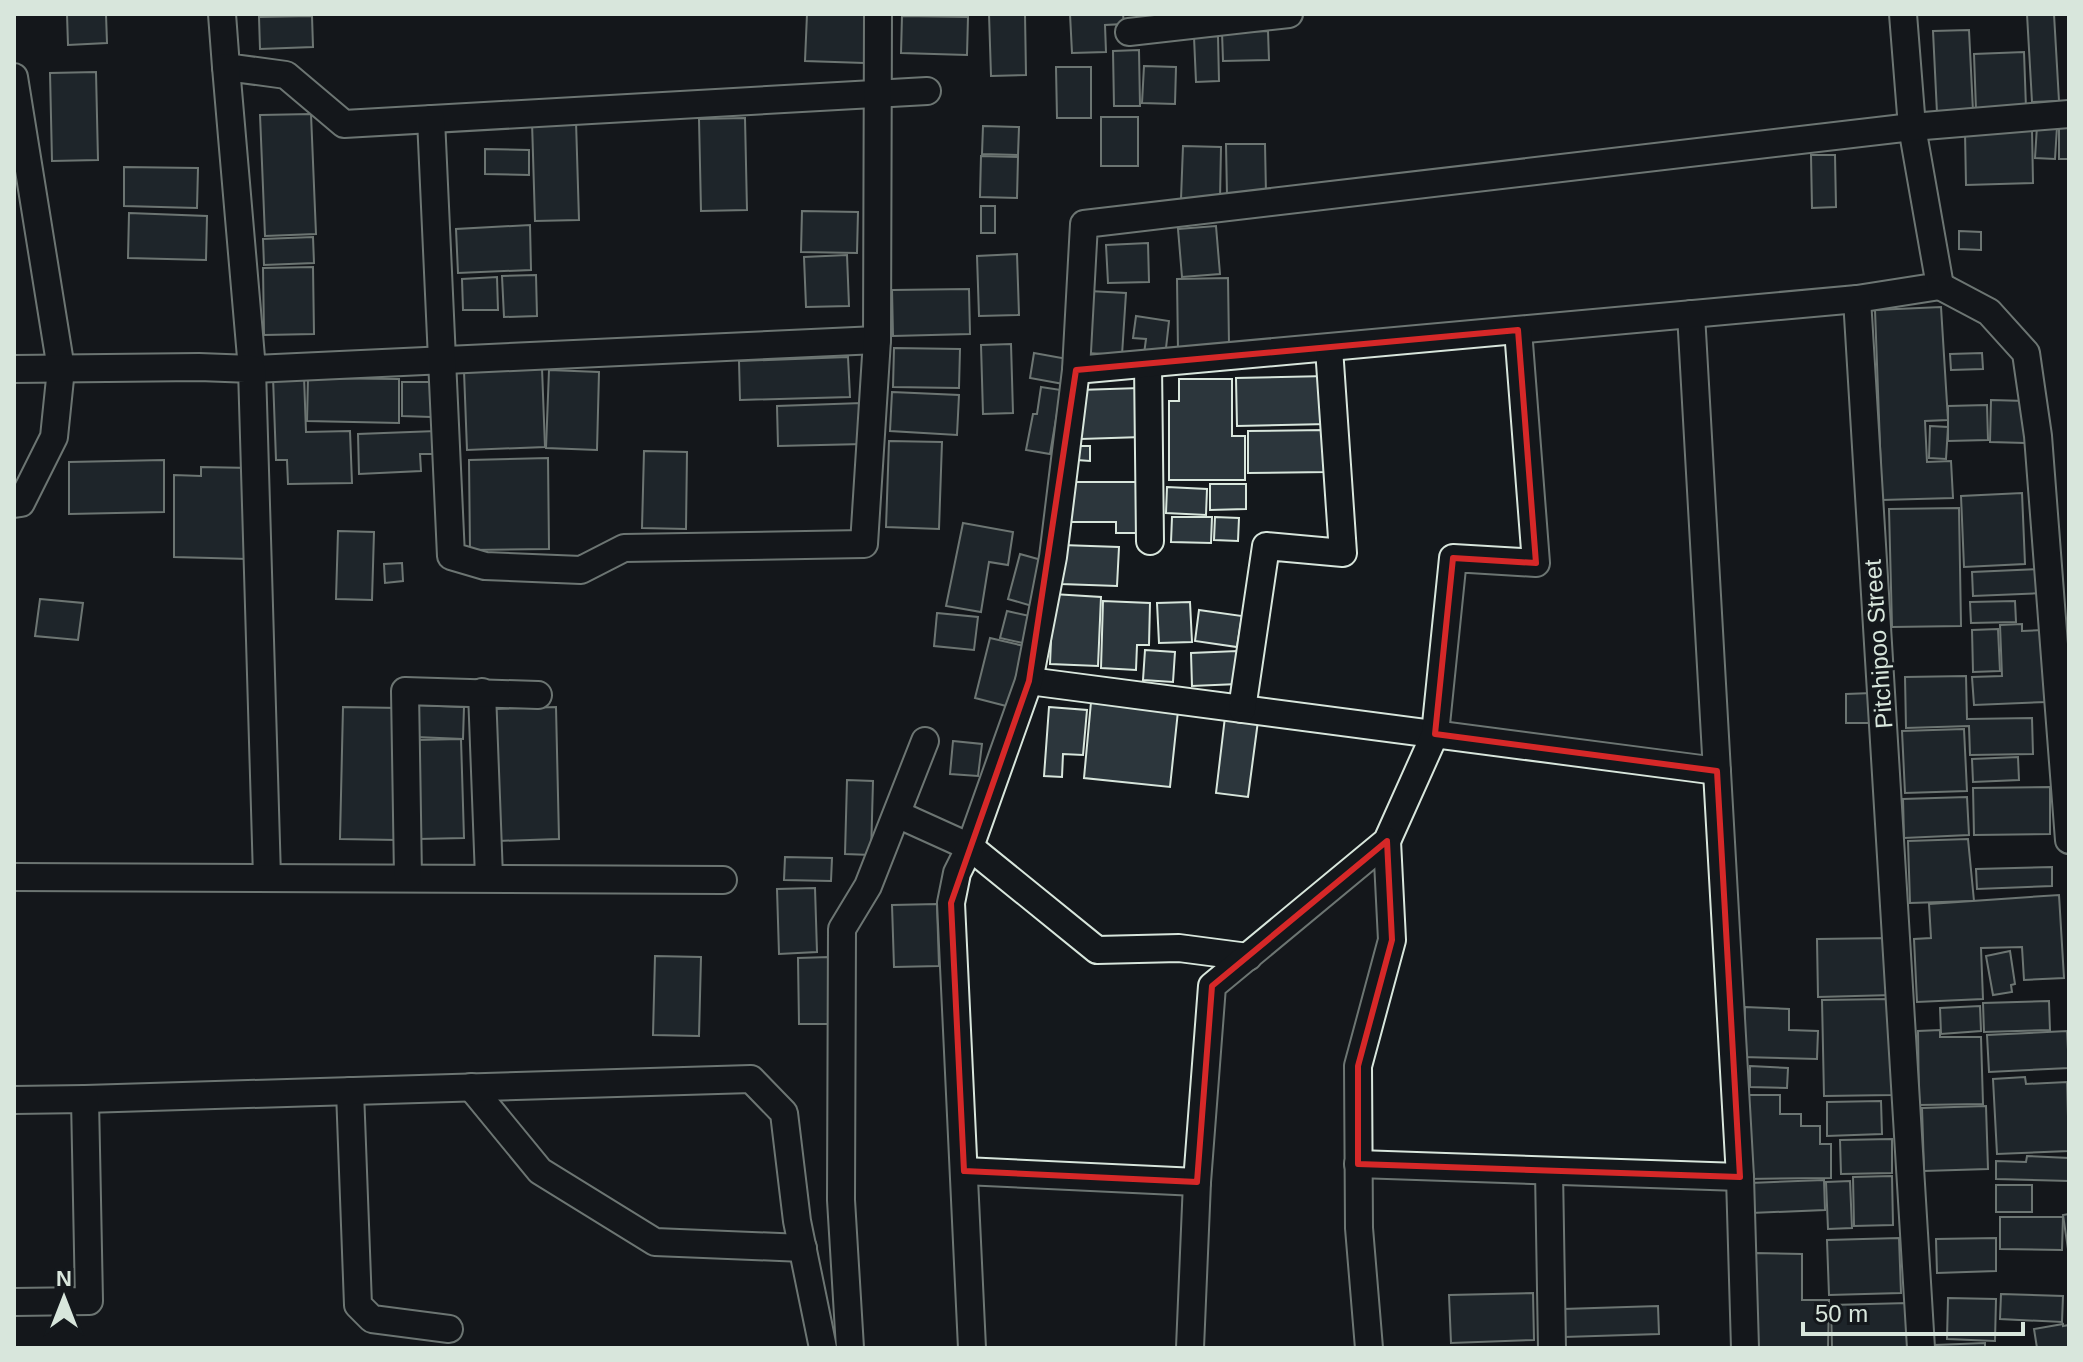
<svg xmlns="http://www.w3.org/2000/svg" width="2083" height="1362" font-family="Helvetica,sans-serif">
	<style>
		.building { fill: #2c363c; stroke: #d8e6dc; stroke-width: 2 }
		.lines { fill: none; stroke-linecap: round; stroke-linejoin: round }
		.street-casing { stroke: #d8e6dc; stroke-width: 30 }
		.street { stroke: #14181c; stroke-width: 26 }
		.marked { fill: none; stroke: #d62828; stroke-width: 6; stroke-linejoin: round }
		.labels { text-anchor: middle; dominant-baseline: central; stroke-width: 6; stroke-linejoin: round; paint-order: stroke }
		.street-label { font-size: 24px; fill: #d8e6dc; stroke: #14181c }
	</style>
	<rect width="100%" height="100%" fill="#14181c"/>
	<g class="building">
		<path d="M67 14H106L107 43 68 45Z"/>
		<path d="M807 14H865L864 63 805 61Z"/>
		<path d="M989 14H1025L1026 75 991 76Z"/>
		<path d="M1070 14H1123L1124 24 1105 25 1106 52 1072 53Z"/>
		<path d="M2027 14H2054L2059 101 2032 102Z"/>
		<path d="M312 16 313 47 260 49 259 17Z"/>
		<path d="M902 16 968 17 967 55 901 53Z"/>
		<path d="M1969 30 1973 111 1937 113 1933 31Z"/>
		<path d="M1268 31 1269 60 1223 61 1222 32Z"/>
		<path d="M1218 36 1219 81 1196 82 1194 37Z"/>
		<path d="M1139 50 1140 106H1114L1113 51Z"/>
		<path d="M2024 52 2026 108 1976 110 1974 54Z"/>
		<path d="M1144 66 1176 67 1175 104 1142 103Z"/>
		<path d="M1056 67H1091V118H1057Z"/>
		<path d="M96 72 98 160 52 161 50 73Z"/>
		<path d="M311 114 316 234 265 236 260 115Z"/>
		<rect x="1101" y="117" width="37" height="49"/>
		<path d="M745 118 747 210 701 211 699 119Z"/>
		<path d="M576 121 579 220 535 221 532 122Z"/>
		<path d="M983 126 1019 127 1018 155 982 154Z"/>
		<path d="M2037 126 2057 127 2055 159 2035 158Z"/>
		<rect x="2059" y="128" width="10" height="31"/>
		<path d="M2032 130 2033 183 1966 185 1965 132Z"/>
		<path d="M1226 144H1265L1266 194 1227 195Z"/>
		<path d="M1183 146 1221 147 1220 200 1181 199Z"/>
		<path d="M485 149 529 150V175L485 174Z"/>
		<path d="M1811 155H1835L1836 207 1812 208Z"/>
		<path d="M981 156 1018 157 1017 198 980 197Z"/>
		<path d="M124 167 198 168 197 208 124 206Z"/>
		<rect x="981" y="206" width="14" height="27"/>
		<path d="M802 211 858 212 857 253 801 252Z"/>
		<path d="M129 213 207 216 206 260 128 258Z"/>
		<path d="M530 225 531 270 458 273 456 229Z"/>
		<path d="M1216 226 1220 274 1182 277 1178 229Z"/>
		<path d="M1959 231 1981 232V250L1959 249Z"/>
		<path d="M313 237 314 263 264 265 263 239Z"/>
		<path d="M1148 243 1149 282 1108 283 1106 245Z"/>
		<path d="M1017 254 1019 315 979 316 977 256Z"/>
		<path d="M847 255 849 306 806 307 804 257Z"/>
		<path d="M313 267 314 334 264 335 263 268Z"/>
		<path d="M536 275 537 316 504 317 502 276Z"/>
		<path d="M497 277 498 310H463L462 279Z"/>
		<path d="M1228 278 1229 345 1178 351 1177 279Z"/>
		<path d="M969 289 970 334 893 336 892 290Z"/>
		<path d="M1089 291 1126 293 1122 355 1086 353Z"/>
		<path d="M1941 307 1948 420 1925 421 1927 462 1951 461 1953 498 1882 500 1875 310Z"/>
		<path d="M1136 316 1169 321 1165 357 1144 354 1146 339 1133 338Z"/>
		<path d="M1011 344 1013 413 983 414 981 345Z"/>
		<path d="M894 348 960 349 959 388 893 387Z"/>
		<path d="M1034 353 1073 360 1069 385 1030 378Z"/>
		<path d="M1982 353 1983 369 1951 370 1950 354Z"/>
		<path d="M848 357 850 397 740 400 739 361Z"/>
		<path d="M542 368 545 447 467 450 464 371Z"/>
		<path d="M549 370 599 372 597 450 546 448Z"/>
		<path d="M304 376 306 432 350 431 352 483 288 484 287 460H276L273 377Z"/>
		<path d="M1327 376 1328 424 1237 426 1236 378Z"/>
		<path d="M308 378 399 379V423L307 421Z"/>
		<path d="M1179 379H1232V436H1245V480H1169V401H1179Z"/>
		<path d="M402 382H432L431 417 402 416Z"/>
		<path d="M1041 387 1061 390 1050 454 1026 450 1033 414H1037Z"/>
		<path d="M1140 388 1142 437 1081 439 1079 390Z"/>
		<path d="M892 392 959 395 957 435 890 431Z"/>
		<path d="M1991 400 2026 401 2025 443 1990 442Z"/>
		<path d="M862 403 864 444 778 446 777 406Z"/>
		<path d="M1987 405 1988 440 1948 441V406Z"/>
		<path d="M1930 426 1948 427 1946 459 1929 458Z"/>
		<path d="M1326 430 1327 472 1248 473V431Z"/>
		<path d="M436 431 437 454H420L421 471 359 474 358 434Z"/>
		<path d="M889 441 942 442 939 529 886 527Z"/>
		<path d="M1077 446H1090V461L1077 460Z"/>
		<path d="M644 451 687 452 686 529 642 528Z"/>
		<path d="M548 458 549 549 470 550 469 460Z"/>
		<path d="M164 460V512L69 514V462Z"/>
		<path d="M201 467 251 468 248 559 174 557V475L201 476Z"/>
		<path d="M1067 482H1138V533H1116V522H1065Z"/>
		<path d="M1210 484H1246V509L1210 510Z"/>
		<path d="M1167 487 1207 489 1206 515 1166 513Z"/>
		<path d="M2022 493 2025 564 1964 567 1961 496Z"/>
		<path d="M1959 508 1961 626 1892 627 1889 509Z"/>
		<path d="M1172 517H1212L1211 543 1171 542Z"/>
		<path d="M1215 517 1239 518 1238 541 1214 540Z"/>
		<path d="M963 523 1013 532 1008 565 989 562 981 612 946 606Z"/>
		<path d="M338 531 374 532 372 600 336 599Z"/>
		<path d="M1062 545 1119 547 1117 586 1061 584Z"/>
		<path d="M1020 554 1045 561 1032 606 1008 599Z"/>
		<path d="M402 563 403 581 385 583 384 564Z"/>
		<path d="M2042 569 2043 593 1973 596 1972 572Z"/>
		<path d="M1053 594 1101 597 1098 666 1050 664Z"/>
		<path d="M40 599 83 603 78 640 35 636Z"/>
		<path d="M1103 601 1150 603 1149 645H1137L1136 670 1101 668Z"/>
		<path d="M2015 601 2016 622 1971 623 1970 602Z"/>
		<path d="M1190 602 1192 642 1159 643 1157 603Z"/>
		<path d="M1199 610 1242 616 1237 647 1195 641Z"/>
		<path d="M1007 611 1034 617 1027 644 1000 638Z"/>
		<path d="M937 613 978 617 974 650 934 646Z"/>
		<path d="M2022 624V631L2043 630 2046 702 1974 705 1972 677 2002 676 2000 625Z"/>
		<path d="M1998 629 2000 671 1973 672 1972 630Z"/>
		<path d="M990 638 1024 646 1010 707 975 698Z"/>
		<path d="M1145 650 1175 652 1173 682 1143 680Z"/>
		<path d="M1237 651 1238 684 1192 686 1191 653Z"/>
		<path d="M1966 676 1967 719 2032 718 2033 754 1970 755 1969 726 1906 728 1905 677Z"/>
		<path d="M1872 693V723H1846V694Z"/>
		<path d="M1091 702 1178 711 1170 787 1084 778Z"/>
		<path d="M417 705 464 707 463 739 416 737Z"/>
		<path d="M343 707 399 708 397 840 340 839Z"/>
		<path d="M556 707 559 839 498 841 496 709Z"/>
		<path d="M1049 707 1087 710 1083 755 1063 754 1062 777 1044 776Z"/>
		<path d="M1225 717 1258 721 1248 797 1216 793Z"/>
		<path d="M1964 729 1967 791 1905 793 1902 731Z"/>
		<path d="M461 739 464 838 418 839 416 740Z"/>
		<path d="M953 741 982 744 978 776 950 774Z"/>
		<path d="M2018 757 2019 780 1973 782 1972 759Z"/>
		<path d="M847 780 873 781 871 855 845 854Z"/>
		<path d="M2050 787V834L1974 835 1973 788Z"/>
		<path d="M1967 797 1969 835 1904 838 1903 799Z"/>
		<path d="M1968 839 1974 901 1910 903 1908 841Z"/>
		<path d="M785 857 832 858 831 881 784 880Z"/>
		<path d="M2052 867V886L1977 889 1976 869Z"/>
		<path d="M815 888 817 952 779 954 777 889Z"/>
		<path d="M2059 895 2064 978 2024 980 2022 947 1981 948 1983 999 1917 1002 1914 939 1931 938 1929 904Z"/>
		<path d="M937 904 939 966 894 967 892 905Z"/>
		<path d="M1892 938 1893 995 1818 997 1817 939Z"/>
		<path d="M2010 951 2015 984 2011 985 2012 992 1993 995 1986 956Z"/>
		<path d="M655 956 701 957 699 1036 653 1035Z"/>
		<path d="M829 957 830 1024H799L798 958Z"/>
		<path d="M1890 999 1892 1095 1824 1096 1822 1000Z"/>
		<path d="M2049 1001 2050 1030 1984 1032 1983 1003Z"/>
		<path d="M1980 1006 1981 1031 1941 1034 1940 1008Z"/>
		<path d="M1745 1007 1789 1009V1030L1818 1031 1817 1059 1743 1057Z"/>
		<path d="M1940 1030V1037H1981L1983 1104 1919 1105 1918 1031Z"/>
		<path d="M2067 1031 2069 1068 1989 1072 1987 1035Z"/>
		<path d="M1750 1066 1788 1068 1787 1088 1750 1087Z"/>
		<path d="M2025 1077 2026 1084 2067 1082 2069 1151 1997 1154 1993 1079Z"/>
		<path d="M1745 1095H1780V1114H1801V1126H1820V1144H1831V1178L1746 1179Z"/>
		<path d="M1881 1101 1882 1134 1827 1136V1102Z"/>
		<path d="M1986 1106 1988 1169 1924 1171 1922 1108Z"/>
		<path d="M1892 1139V1173L1841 1174 1840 1140Z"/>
		<path d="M2027 1156 2069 1158V1181L1996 1179V1161L2026 1162Z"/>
		<path d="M1892 1176 1893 1225 1854 1226 1853 1177Z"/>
		<path d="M1824 1180 1825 1210 1751 1213 1750 1183Z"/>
		<path d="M1850 1181 1852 1228 1828 1229 1826 1182Z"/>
		<rect x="1996" y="1185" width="36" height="27"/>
		<path d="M2069 1214V1249H2068L2063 1215Z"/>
		<path d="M2000 1217H2063L2062 1250 2000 1249Z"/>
		<path d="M1899 1238 1901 1293 1829 1295 1827 1240Z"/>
		<path d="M1996 1238V1271L1937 1273 1936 1239Z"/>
		<path d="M1754 1253 1802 1254V1300H1829L1828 1348H1753Z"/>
		<path d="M1533 1293 1534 1340 1451 1343 1449 1295Z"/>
		<path d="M2001 1294 2063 1296 2062 1322 2000 1319Z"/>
		<path d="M1948 1298 1996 1299 1995 1341 1947 1339Z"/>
		<path d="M1908 1303 1909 1348H1832L1831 1305Z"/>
		<path d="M1658 1306 1659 1334 1564 1337 1563 1309Z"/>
		<path d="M2063 1324V1326L2069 1325V1348H2037L2034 1329Z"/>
		<path d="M1985 1343V1348H1935V1345Z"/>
	</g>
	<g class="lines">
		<g class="street-casing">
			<g id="street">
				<path d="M222 14 226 67 286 75 344 124 927 91"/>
				<path d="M1903 14 1912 127 1940 286 1857 299 1921 1348"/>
				<path d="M1129 32 1289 14"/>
				<path d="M226 67 252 369 877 340"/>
				<path d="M14 77 61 369 54 437 21 503 14 504"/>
				<path d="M431 119 451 556 485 566 581 570 624 548 864 544 877 340 878 14"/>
				<path d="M1940 286 1989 312 2026 353 2038 436 2069 840"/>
				<path d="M1691 314 1740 1177 1745 1348"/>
				<path d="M1148 364 1150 541"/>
				<path d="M14 369 199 367 252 369 267 877"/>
				<path d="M1076 370 1857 299"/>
				<path d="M1029 681 1717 771"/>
				<path d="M482 692 489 877"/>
				<path d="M1242 709 1266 546 1343 553 1329 348"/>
				<path d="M897 814 970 847 1097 950 1179 948 1248 957"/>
				<path d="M14 877 723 880"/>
				<path d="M408 877 405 691 538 695"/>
				<path d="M471 1087 540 1171 655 1242 803 1248"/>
				<path d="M350 1091 358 1305 372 1319 449 1329"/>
				<path d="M85 1099 751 1079 784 1113 797 1221 823 1348"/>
				<path d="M14 1100 85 1099 89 1301 14 1302"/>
				<path d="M1358 1164 1740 1177"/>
				<path d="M964 1171 1197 1182"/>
				<path d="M1549 1171 1552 1348"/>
				<path d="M850 1348 841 1200 842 929 868 886 925 741"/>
				<path d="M972 1348 951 903 957 873 970 847 1029 681 1053 557 1076 370 1084 224 1912 127 2069 114"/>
				<path d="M1190 1348 1197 1182 1212 986 1387 841 1435 734 1453 558 1536 563 1518 330"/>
				<path d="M1369 1348 1359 1228 1358 1066 1392 940 1387 841"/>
			</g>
		</g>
		<use href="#street" class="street"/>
	</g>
	<path d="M0 0H2083V1362H0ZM1518 330 1536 563 1453 558 1435 734 1717 771 1740 1177 1358 1164V1066L1392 940 1387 841 1212 986 1197 1182 964 1171 951 903 1029 681 1076 370Z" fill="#14181c" fill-opacity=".55" fill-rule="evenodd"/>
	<path class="marked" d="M1518 330 1536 563 1453 558 1435 734 1717 771 1740 1177 1358 1164V1066L1392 940 1387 841 1212 986 1197 1182 964 1171 951 903 1029 681 1076 370Z"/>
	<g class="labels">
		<g class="street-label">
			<text transform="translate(1878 644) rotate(-94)">Pitchipoo Street</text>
		</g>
	</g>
	<rect width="2083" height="1362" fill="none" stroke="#d8e6dc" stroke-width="32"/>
	<g transform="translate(64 1298)" stroke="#14181c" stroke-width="6" paint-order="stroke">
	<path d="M0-6L14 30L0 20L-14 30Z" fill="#d8e6dc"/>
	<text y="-12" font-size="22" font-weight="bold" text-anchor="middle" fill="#d8e6dc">N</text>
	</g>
	<path d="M1803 1322v12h220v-12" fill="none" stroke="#d8e6dc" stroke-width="4"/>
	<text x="1815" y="1322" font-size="24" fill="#d8e6dc" stroke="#14181c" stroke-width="6" paint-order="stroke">50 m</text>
</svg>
